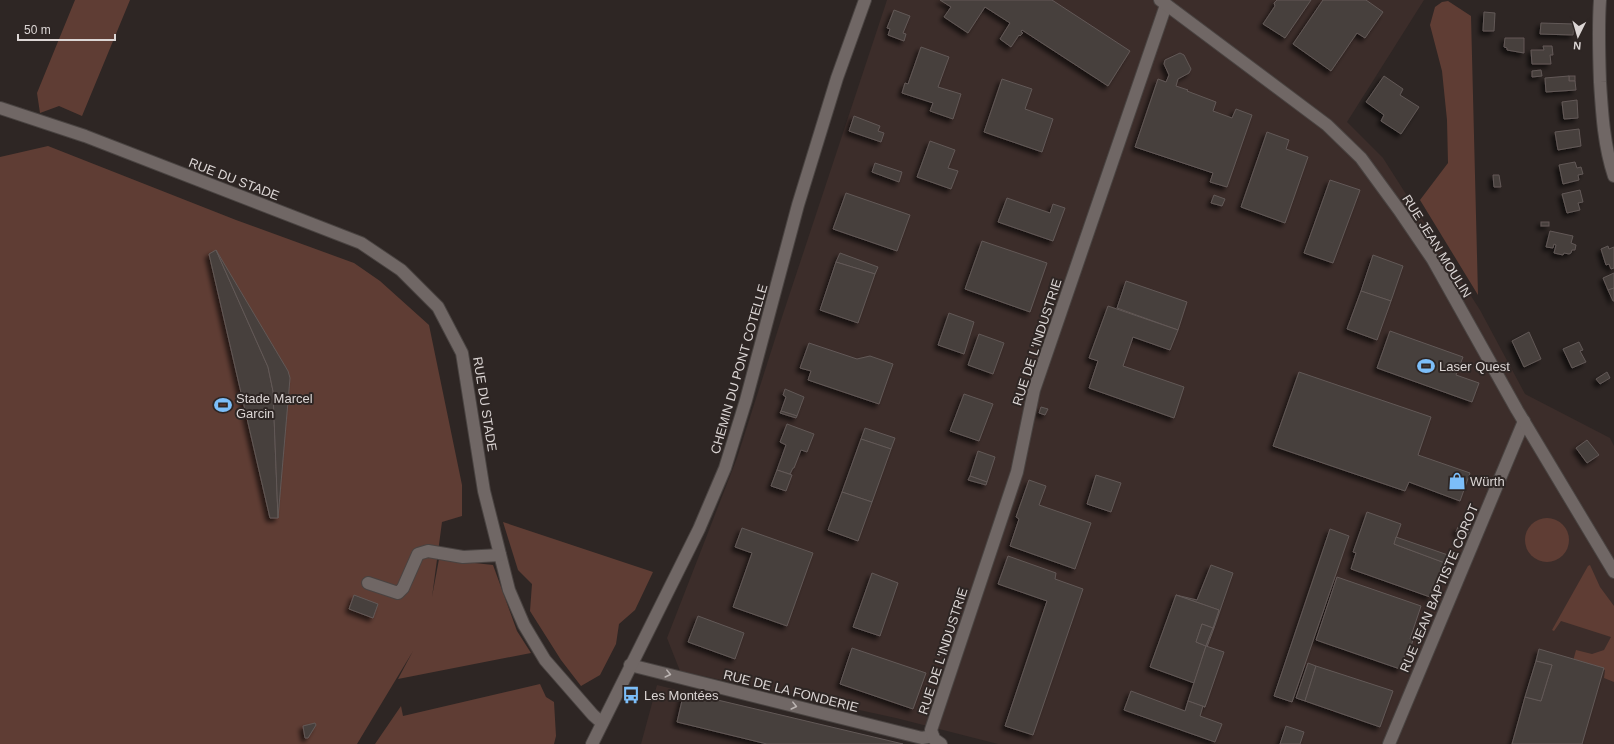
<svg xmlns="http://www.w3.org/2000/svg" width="1614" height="744" font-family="Arial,sans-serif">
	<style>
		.built { fill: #3c2d2a }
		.green { fill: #5f3d34 }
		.building { fill: #473f3c; stroke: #625957; filter: url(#shadow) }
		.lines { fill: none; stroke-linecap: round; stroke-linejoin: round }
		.minor-casing { stroke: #494341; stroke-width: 14 }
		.tertiary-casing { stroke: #494341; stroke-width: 14 }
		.minor { stroke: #706765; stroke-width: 12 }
		.tertiary { stroke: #706765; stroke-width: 12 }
		.oneway { stroke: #bcb5b3 }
		.labels { text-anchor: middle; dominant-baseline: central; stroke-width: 4; stroke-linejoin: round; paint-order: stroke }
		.street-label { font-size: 13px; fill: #dcd6d5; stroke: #2e2624 }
		.poi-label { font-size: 13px; fill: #dcd6d5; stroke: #2e2624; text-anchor: start }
	</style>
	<defs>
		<filter id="shadow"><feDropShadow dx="-3.5" dy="3.5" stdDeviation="2" flood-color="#0009"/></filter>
	</defs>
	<rect width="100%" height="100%" fill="#2e2624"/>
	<g class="built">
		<path d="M887 0H1424L1347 122 1383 158 1480 310 1525 394 1610 438 1614 446V744H998L896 718 680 671 667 638 737 458 782 317Z"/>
		<path d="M657 685 896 744H641Z"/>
	</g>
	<g class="green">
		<path d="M75 0H130L82 116 59 106 40 113 37 93Z"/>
		<path d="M1448 1 1471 16 1478 295 1420 200 1448 163 1447 120 1442 71 1430 25 1435 7 1442 2Z"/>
		<path d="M48 146 236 220 354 263 380 281 429 325 462 485V516L442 522 432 597 439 559 493 565 517 631 531 653 398 679 413 651 357 744H0V157Z"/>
		<circle cx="1547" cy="540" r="22"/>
		<path d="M503 522 653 572 635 610 619 624 616 644 600 675 581 686 561 660 530 611 532 584 518 570Z"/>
		<path d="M1590 565 1600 587 1614 606V682L1604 678 1605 670 1573 661 1576 650 1592 654 1604 650 1611 637 1561 621 1554 631 1552 630 1588 566Z"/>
		<path d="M540 684 546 697 554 702 556 736 554 744H375L401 706 403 716Z"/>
	</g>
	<g class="building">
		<path d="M940 0H1052L1130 51 1108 86 1022 30 1021 32 1023 33 1020 36 1019 35 1011 47 1000 39 1010 23 985 7 968 33 944 17 951 7Z"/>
		<path d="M1277 0H1311L1285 38 1263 24 1275 6 1274 3Z"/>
		<path d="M1323 0H1366L1383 12 1365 38 1357 33 1331 71 1293 44Z"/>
		<path d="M894 10 910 16 903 33 906 34 904 41 888 35 890 29 887 28Z"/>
		<path d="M1484 12 1495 13 1494 31H1483Z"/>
		<path d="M1541 23 1574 24 1573 35 1540 34Z"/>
		<path d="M1505 38H1524V53L1507 50V48L1504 47Z"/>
		<path d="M1543 46H1552L1553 55H1550L1551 64H1532L1531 50H1544Z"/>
		<path d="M921 47 949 57 938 87 961 94 953 119 930 111 933 103 902 93 905 83 908 84Z"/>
		<path d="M1180 53 1184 55 1191 69 1189 73 1178 79 1176 86 1188 90 1187 91 1216 102 1213 111 1232 118 1236 109 1252 115 1227 187 1210 182 1213 173 1135 147 1158 79 1166 82 1169 75 1164 64 1165 60Z"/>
		<path d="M1541 70 1542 76 1532 77V71Z"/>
		<path d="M1384 76 1403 89 1400 95 1419 107 1401 134 1381 121 1384 115 1366 102Z"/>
		<rect x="1569" y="76" width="6" height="5"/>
		<path d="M1569 76V81H1575L1576 90 1546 92 1545 78Z"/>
		<path d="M1002 79 1032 89 1025 109 1053 119 1042 152 984 132Z"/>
		<path d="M1577 100 1578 118 1564 119 1562 102Z"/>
		<path d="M854 116 880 126 878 131 884 133 881 142 849 131Z"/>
		<path d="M1579 129 1581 146 1558 150 1555 132Z"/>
		<path d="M1267 132 1289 140 1286 149 1308 157 1285 223 1241 207Z"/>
		<path d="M930 141 955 150 948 168 958 171 951 189 917 177Z"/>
		<path d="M1575 162 1577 168 1581 167 1583 174 1578 175 1579 180 1563 184 1559 165Z"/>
		<path d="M875 163 902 172 899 182 872 172Z"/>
		<path d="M1493 175H1499L1501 187H1494Z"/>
		<path d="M1330 180 1360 190 1333 263 1304 253Z"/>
		<path d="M1580 190 1583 202 1578 203 1580 210 1567 213 1562 194Z"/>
		<path d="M846 193 910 215 897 251 833 229Z"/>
		<path d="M1214 195 1225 199 1222 206 1211 203Z"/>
		<path d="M1007 198 1050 213 1053 204 1065 208 1053 241 998 222Z"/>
		<rect x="1541" y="222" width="8" height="4"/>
		<path d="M1550 231 1573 236 1571 243 1576 245 1575 250H1572L1571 253 1569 254 1564 253 1563 255 1554 253 1556 245 1554 244 1553 248 1546 247Z"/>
		<path d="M982 241 1047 263 1030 312 965 289Z"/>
		<path d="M1608 246 1609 249 1614 247V268L1611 269 1609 264 1606 265 1601 249Z"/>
		<path d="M216 250 268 367 273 391 278 518H270L209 254Z"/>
		<path d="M216 250 288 371 290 378 278 518 273 391 268 367Z"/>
		<path d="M840 253 878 267 875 274 836 262Z"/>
		<path d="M1373 255 1403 266 1391 301 1361 291Z"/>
		<path d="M836 262 875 274 858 323 820 310Z"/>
		<path d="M1614 273V288L1608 290 1603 278Z"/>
		<path d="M1126 281 1187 302 1178 330 1117 308Z"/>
		<path d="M1614 288V301H1613L1608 290Z"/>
		<path d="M1361 291 1391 301 1377 340 1347 329Z"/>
		<path d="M1108 306 1178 330 1170 350 1133 337 1123 366 1184 387 1174 418 1089 388 1098 361 1089 358Z"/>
		<path d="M949 313 974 322 964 354 938 345Z"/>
		<path d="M1390 331 1463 357 1456 375 1479 383 1472 402 1377 368Z"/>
		<path d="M1529 332 1541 359 1524 367 1512 341Z"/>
		<path d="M979 334 1004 343 993 374 968 365Z"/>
		<path d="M1579 342 1583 350 1580 351 1586 362 1572 368 1563 349Z"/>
		<path d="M809 343 857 359 870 356 893 364 879 404 808 380 811 371 800 368Z"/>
		<path d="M1299 372 1431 417 1418 455 1470 473 1460 501 1409 482 1405 491 1273 446Z"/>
		<path d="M1607 372 1610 378 1600 384 1596 379Z"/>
		<path d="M785 389 804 397 797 416 781 411 786 397 783 395Z"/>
		<path d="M964 394 993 404 979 441 950 431Z"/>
		<path d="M1041 407 1048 409 1045 415 1039 413Z"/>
		<path d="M781 411 797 416 796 418 780 413Z"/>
		<path d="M787 424 814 434 807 452 801 450 794 468H793L790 474 777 470 786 445 780 442Z"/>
		<path d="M865 428 895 438 891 449 861 439Z"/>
		<path d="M861 439 891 449 872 502 842 492Z"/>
		<path d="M1587 440 1599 455 1587 463 1576 448Z"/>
		<path d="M978 451 995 457 987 482 970 476Z"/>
		<path d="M777 470 792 475 786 491 771 486Z"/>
		<path d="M1096 475 1121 483 1111 512 1087 504Z"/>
		<path d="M970 476 987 482 986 485 968 480Z"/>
		<path d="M1029 480 1046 486 1039 505 1091 523 1075 569 1010 546 1019 519 1016 517Z"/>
		<path d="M842 492 872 502 858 541 828 530Z"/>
		<path d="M1367 512 1401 524 1394 544 1445 563 1430 597 1351 569 1356 553 1353 552Z"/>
		<path d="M1458 527 1462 529 1463 527 1471 529 1467 536 1456 532Z"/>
		<path d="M742 528 813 553 787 626 733 607 752 553 735 547Z"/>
		<path d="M1330 529 1349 536 1292 702 1274 696Z"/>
		<path d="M1396 537 1448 555 1445 563 1394 544Z"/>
		<path d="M1008 556 1056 573 1055 579 1083 589 1033 735 1005 726 1047 601 998 584Z"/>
		<path d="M1211 565 1233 573 1214 628H1213L1219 610 1176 595 1197 600Z"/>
		<path d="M872 573 898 583 880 636 853 627Z"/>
		<path d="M1337 577 1421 606 1410 639 1413 640 1410 649 1407 648 1400 669 1316 640Z"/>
		<path d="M354 595 378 604 373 618 349 609Z"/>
		<path d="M1176 595 1219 610 1213 628 1202 624 1196 642 1206 646 1194 683 1150 667Z"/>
		<path d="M698 616 744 633 735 659 688 642Z"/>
		<path d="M1202 624 1213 628 1206 646 1196 642Z"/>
		<path d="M1213 628H1214L1207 647 1206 646Z"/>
		<path d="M1206 646 1224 652 1205 707 1188 701Z"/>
		<path d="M852 648 926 673 913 709 840 684Z"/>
		<path d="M1539 649 1604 668 1582 744H1512L1525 697 1541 701 1552 665 1536 661Z"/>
		<path d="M1536 661 1552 665 1541 701 1525 697Z"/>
		<path d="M1308 663 1316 666 1305 701 1296 698Z"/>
		<path d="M1316 666 1393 691 1380 727 1305 701Z"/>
		<path d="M1131 691 1185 711 1188 701 1205 707 1203 706 1200 716 1222 724 1215 742 1124 710Z"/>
		<path d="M684 692 903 744H767L677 722Z"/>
		<path d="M315 723 316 725 308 738H305L303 726Z"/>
		<path d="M1286 726 1304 732 1300 744H1280Z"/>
	</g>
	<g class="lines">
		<g class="minor-casing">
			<g id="minor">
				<path d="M1600 0C1598 28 1599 54 1600 82 1602 114 1604 146 1614 176"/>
				<path d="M0 108 85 136 361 243 401 270 438 307 462 353 484 491 509 590 524 625 545 660 593 715 602 723"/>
				<path d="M368 583 398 593 403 588 418 554 428 551 463 557 500 555"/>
				<path d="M630 665 922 738 933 736"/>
				<path d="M941 744 934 739 931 730 1017 472 1034 390 1166 5"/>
				<path d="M1389 744 1524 421"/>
			</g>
		</g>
		<g class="tertiary-casing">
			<g id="tertiary">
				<path d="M1160 0 1327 125 1361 158 1399 210 1433 260 1517 410 1614 572"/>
				<path d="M592 744 699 529 725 468 746 400 798 205 837 78 865 0"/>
			</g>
		</g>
		<use href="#minor" class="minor"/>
		<use href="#tertiary" class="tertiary"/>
	</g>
	<defs><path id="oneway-chevron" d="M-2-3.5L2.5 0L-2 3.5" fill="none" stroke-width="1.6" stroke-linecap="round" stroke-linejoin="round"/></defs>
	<g class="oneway">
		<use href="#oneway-chevron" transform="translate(668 674) rotate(14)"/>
		<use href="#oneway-chevron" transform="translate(794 706) rotate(14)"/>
	</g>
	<defs>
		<g id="stadium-bare" transform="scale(1.38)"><path d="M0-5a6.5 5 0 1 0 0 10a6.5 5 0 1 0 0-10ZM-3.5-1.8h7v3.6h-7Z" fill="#7cbef9" stroke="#2e2624" stroke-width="2.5" paint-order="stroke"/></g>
		<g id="shop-bare" transform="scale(1.38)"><path d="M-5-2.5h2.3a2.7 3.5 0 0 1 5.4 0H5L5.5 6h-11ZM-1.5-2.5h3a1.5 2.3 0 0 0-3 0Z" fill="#7cbef9" stroke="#2e2624" stroke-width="2.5" paint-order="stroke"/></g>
		<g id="bus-bare" transform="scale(1.38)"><path d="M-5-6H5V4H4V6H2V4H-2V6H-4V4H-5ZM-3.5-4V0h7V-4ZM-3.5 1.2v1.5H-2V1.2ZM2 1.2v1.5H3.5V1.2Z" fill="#7cbef9" stroke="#2e2624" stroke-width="2.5" paint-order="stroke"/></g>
	</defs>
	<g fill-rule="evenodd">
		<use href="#stadium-bare" x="1426" y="366"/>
		<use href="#stadium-bare" x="223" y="405"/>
		<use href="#shop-bare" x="1457" y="481"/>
		<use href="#bus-bare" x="631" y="695"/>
	</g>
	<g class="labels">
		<g class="street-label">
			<text transform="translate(234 179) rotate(21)">RUE DU STADE</text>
			<text transform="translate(1437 246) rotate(58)">RUE JEAN MOULIN</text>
			<text transform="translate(1037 342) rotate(-72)">RUE DE L'INDUSTRIE</text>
			<text transform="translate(739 369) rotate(-74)">CHEMIN DU PONT COTELLE</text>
			<text transform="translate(485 404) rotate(81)">RUE DU STADE</text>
			<text transform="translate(1439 588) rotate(-67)">RUE JEAN BAPTISTE COROT</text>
			<text transform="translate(943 651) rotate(-72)">RUE DE L'INDUSTRIE</text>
			<text transform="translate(791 691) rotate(14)">RUE DE LA FONDERIE</text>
		</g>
		<g class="poi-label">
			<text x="1439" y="366">Laser Quest</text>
			<text x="236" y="398">Stade Marcel<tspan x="236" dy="15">Garcin</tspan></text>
			<text x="1470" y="481">Würth</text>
			<text x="644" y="695">Les Montées</text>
		</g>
	</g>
	<g transform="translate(1578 36) rotate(185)" stroke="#2e2624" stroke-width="3" paint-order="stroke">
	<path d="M0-3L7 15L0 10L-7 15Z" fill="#dcd6d5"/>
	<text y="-6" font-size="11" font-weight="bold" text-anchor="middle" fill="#dcd6d5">N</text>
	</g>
	<path d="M18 34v6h97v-6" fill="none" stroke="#dcd6d5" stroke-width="2"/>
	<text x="24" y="34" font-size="12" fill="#dcd6d5" stroke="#2e2624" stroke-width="3" paint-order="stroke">50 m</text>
</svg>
